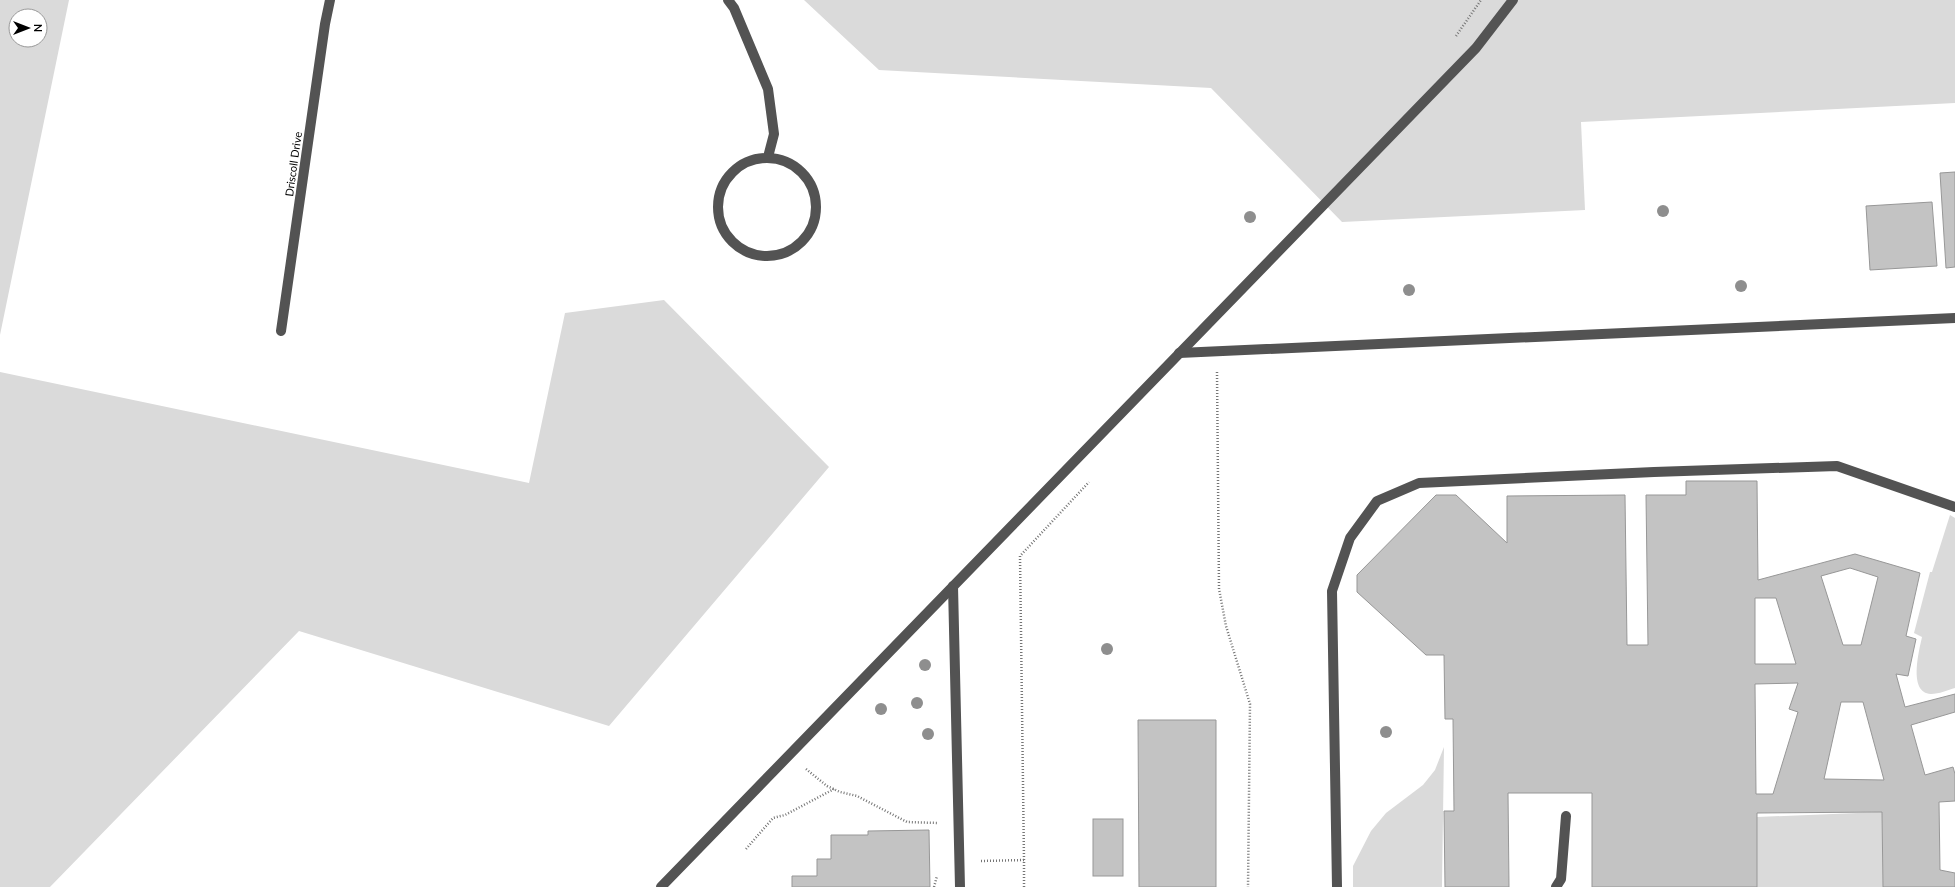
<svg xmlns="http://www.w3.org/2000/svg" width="1955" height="887" font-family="Lato,sans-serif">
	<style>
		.green { fill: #dadada; fill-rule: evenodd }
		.building { fill: #c3c3c3; stroke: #979797; fill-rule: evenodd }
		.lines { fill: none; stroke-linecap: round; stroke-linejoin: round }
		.path { stroke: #757575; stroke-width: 2.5; stroke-dasharray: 1 2; stroke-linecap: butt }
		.minor { stroke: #535353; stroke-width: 10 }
		.tree { fill: #8e8e8e }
		.labels { text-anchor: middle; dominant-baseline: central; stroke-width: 3.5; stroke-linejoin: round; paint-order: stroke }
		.street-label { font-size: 11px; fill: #000; stroke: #fff }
	</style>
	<rect width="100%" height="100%" fill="#fff"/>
	<g class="green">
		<path d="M0 0H69L0 335ZM16 16H40V40H16Z"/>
		<path d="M804 0H1955V103L1581 122 1585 210 1342 222 1211 88 879 70Z"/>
		<path d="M664 300 829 467 609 726 299 631 50 887H0V372L529 483 565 313Z"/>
		<path d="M1950 515 1955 518V688C1948 690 1939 694 1931 694 1908 693 1919 651 1922 637L1914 633 1930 572H1932Z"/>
		<path d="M1444 747 1442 887H1353V866L1371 831 1386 813 1423 785 1435 770Z"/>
		<path d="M1882 812 1883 887H1757V817Z"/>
	</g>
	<g class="building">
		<path d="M1955 172V267L1946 268 1940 173Z"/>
		<path d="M1932 202 1937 266 1870 270 1866 206Z"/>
		<path d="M1686 481H1757L1758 580 1855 554 1920 573 1906 636 1916 639 1908 676 1896 674 1905 707 1955 694V712L1911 725 1925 775 1953 767 1955 774V801L1939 802 1940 870 1955 873V887H1883L1882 812 1757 813V887H1592V793H1508L1509 887H1445L1444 811H1454L1453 719H1445L1444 655H1426L1357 592V575L1436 495H1456L1507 543V496L1625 495 1627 645H1648L1646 495H1686ZM1850 568 1878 577 1861 645H1843L1821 576ZM1755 598H1776L1796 664H1755ZM1798 683 1789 709 1798 712 1773 794H1756L1755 684ZM1841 702H1863L1884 780 1824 779Z"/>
		<path d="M1138 720H1216V887H1139Z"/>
		<rect x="1093" y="819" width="30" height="57"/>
		<path d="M929 830 930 887H792V876H817V859H831V835H868V831Z"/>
	</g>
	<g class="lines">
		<g class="path">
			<path d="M1456 36 1481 0"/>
			<path d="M1217 372 1219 589 1226 626 1250 704 1248 887"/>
			<path d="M806 769 827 786 840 792 857 796 907 822 938 823"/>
			<path d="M746 849 773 818 785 815 834 789"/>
			<path d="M1024 860 1020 556 1089 482"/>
			<path d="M981 861 1024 860V887"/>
			<path d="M934 887 937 876"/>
		</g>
		<g class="minor">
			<path d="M728 0 734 8 768 89 774 134 768 157"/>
			<circle cx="767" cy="207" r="49"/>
			<path d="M281 331 325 24 330 0"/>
			<path d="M1179 353 1955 318"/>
			<path d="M953 586 960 887"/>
			<path d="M661 887 1476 48 1513 0"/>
			<path d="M1337 887 1332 591 1350 538 1377 501 1419 483 1654 472 1837 466 1955 507"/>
			<path d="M1556 887 1561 879 1566 816"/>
		</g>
	</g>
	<g class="tree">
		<circle cx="1663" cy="211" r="6"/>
		<circle cx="1250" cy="217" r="6"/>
		<circle cx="1741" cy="286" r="6"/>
		<circle cx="1409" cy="290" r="6"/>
		<circle cx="1107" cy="649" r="6"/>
		<circle cx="925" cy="665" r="6"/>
		<circle cx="917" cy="703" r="6"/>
		<circle cx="881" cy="709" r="6"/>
		<circle cx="1386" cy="732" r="6"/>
		<circle cx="928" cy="734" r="6"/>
	</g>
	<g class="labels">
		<g class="street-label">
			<text transform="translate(293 164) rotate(-82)">Driscoll Drive</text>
		</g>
	</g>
	<g transform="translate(28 28) rotate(90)"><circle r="19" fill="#ffffff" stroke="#999999"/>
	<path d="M0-3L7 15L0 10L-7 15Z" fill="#000000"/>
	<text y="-6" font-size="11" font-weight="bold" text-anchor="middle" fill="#000000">N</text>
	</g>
</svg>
